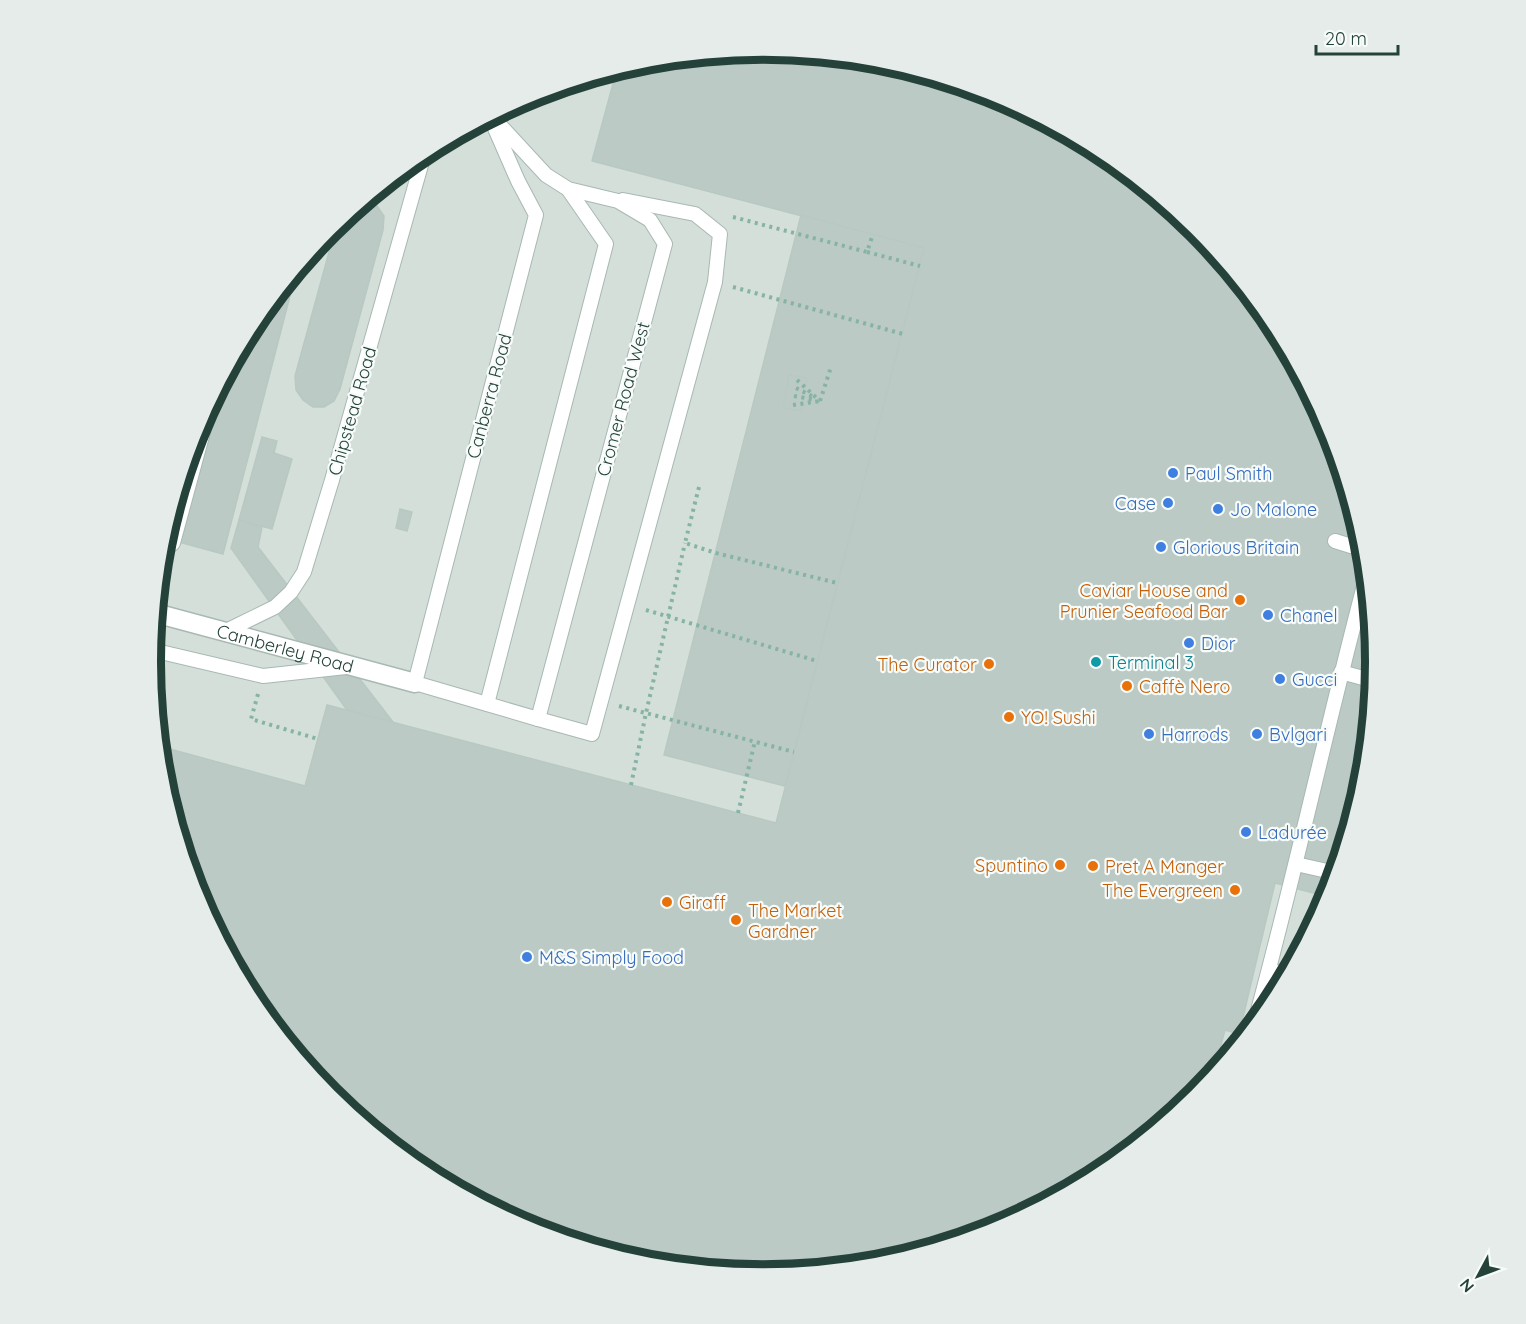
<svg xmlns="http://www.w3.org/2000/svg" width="1526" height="1324" font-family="Quicksand,sans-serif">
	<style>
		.built { fill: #d4dfda }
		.building { fill: #bbcac4; stroke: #b8c9c2; stroke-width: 1.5 }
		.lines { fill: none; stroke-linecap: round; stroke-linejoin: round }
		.lane-casing { stroke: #a8b8b2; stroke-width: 16 }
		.street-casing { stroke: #a8b8b2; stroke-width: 21 }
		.path { stroke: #86b3a5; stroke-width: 4; stroke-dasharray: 3 4.5; stroke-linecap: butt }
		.lane { stroke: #fff; stroke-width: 14 }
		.street { stroke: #fff; stroke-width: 18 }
		.shop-dot { fill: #3f7fe0; stroke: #f7fbf9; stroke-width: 2 }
		.food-dot { fill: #e8710a; stroke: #f7fbf9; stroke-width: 2 }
		.culture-dot { fill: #0f9aa8; stroke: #f7fbf9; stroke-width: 2 }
		.labels { text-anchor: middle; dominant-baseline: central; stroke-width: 4.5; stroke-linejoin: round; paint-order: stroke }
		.street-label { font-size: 18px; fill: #24423a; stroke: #f7fbf9 }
		.shop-label { font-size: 18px; fill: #366cbe; stroke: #f7fbf9; text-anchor: start }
		.food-label { font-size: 18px; fill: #c56008; stroke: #f7fbf9; text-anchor: start }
		.culture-label { font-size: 18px; fill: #0d838f; stroke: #f7fbf9; text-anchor: start }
		.rim { fill: none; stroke: #24423a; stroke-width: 8 }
	</style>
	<rect width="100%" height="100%" fill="#e6efeb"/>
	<circle class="built" cx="763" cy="662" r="610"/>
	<g class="building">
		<path d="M763 50 883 61 998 96 1104 153 1196 229 1272 322 1329 428 1364 543 1375 662 1364 782 1329 897 1275 883 1239 1034 1225 1030 1213 1074 1196 1095 1103 1171 997 1228 882 1263 763 1274 643 1263 528 1228 422 1171 330 1095 254 1002 197 896 162 781 159 746 305 786 327 705 776 823 924 248 592 161 617 69 644 61Z"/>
		<path d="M367 198 377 206 384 216 383 230 340 389 334 401 324 407H313L303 400 296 390 295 376 337 223Z"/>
		<path d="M801 215 924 248 785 786 664 755Z"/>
		<path d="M297 269 223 554 164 538 197 427 254 321Z"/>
		<path d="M789 375 807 378 801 411 783 408Z"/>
		<path d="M262 437 277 441 274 453 292 459 272 529 239 520Z"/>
		<path d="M400 509 412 512 407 531 396 528Z"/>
		<path d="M239 520 262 527 258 547 393 722 347 710 231 548Z"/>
	</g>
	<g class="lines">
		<g class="lane-casing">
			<g id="lane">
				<path d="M490 117 518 181 536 215 415 683 487 704 606 244 568 189"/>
				<path d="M1335 541 1351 546"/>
				<path d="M161 553 173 543 211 403"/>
				<path d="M224 632 275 607 291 592 304 572 332 480 425 151"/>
				<path d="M152 650 263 676 346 667"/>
				<path d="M1341 672 1374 681"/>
				<path d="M487 704 538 719 665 244 650 220 618 201 568 189 546 175 497 122"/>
				<path d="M538 719 592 734 715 282 720 234 695 214 623 200"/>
				<path d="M1296 864 1336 873"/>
				<path d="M1269 971 1287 974"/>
				<path d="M1254 1025C1295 876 1327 724 1367 574"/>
			</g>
		</g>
		<g class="street-casing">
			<g id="street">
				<path id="s1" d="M155 613 415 683"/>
			</g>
		</g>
		<g class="path">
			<path d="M733 217 867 252 873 234"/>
			<path d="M867 252 920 266"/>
			<path d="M733 287 903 334"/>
			<path d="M797 380 820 401"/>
			<path d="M796 388 812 396"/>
			<path d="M794 396 816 400"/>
			<path d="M820 401 831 367"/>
			<path d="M793 405 820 401"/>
			<path d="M699 487 685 543 716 553 837 583"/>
			<path d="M646 610 817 661"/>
			<path d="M258 694 251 719 318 739"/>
			<path d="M619 706 794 752"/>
			<path d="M631 785 646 713 685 543"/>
			<path d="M738 813 755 741"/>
		</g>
		<use href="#lane" class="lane"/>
		<use href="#street" class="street"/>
	</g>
	<g class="shop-dot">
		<circle cx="1173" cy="473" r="6"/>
		<circle cx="1168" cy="503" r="6"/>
		<circle cx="1218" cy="509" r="6"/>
		<circle cx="1161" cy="547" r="6"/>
		<circle cx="1268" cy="615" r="6"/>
		<circle cx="1189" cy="643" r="6"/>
		<circle cx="1280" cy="679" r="6"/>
		<circle cx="1149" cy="734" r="6"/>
		<circle cx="1257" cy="734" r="6"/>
		<circle cx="1246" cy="832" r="6"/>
		<circle cx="527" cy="957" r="6"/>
	</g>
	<g class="food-dot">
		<circle cx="1240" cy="600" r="6"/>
		<circle cx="989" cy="664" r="6"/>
		<circle cx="1127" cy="686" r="6"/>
		<circle cx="1009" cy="717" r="6"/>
		<circle cx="1060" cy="865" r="6"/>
		<circle cx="1093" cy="866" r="6"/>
		<circle cx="1235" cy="890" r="6"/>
		<circle cx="667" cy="902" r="6"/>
		<circle cx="736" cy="920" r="6"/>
	</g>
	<circle class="culture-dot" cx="1096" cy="662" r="6"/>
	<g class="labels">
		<g class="street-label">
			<text transform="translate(489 396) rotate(-75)">Canberra Road</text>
			<text transform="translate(623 399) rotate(-75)">Cromer Road West</text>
			<text transform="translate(352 411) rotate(-74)">Chipstead Road</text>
			<text stroke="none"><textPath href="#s1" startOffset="135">Camberley Road</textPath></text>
		</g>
		<g class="shop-label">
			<text x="1185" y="473">Paul Smith</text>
			<text x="1156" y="503" text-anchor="end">Case</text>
			<text x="1230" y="509">Jo Malone</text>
			<text x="1173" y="547">Glorious Britain</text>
			<text x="1280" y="615">Chanel</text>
			<text x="1201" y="643">Dior</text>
			<text x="1292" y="679">Gucci</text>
			<text x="1161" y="734">Harrods</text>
			<text x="1269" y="734">Bvlgari</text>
			<text x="1258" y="832">Ladurée</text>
			<text x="539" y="957">M&amp;S Simply Food</text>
		</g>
		<g class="food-label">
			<text x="1228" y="590" text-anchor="end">Caviar House and<tspan x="1228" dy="21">Prunier Seafood Bar</tspan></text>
			<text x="977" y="664" text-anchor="end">The Curator</text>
			<text x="1139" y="686">Caffè Nero</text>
			<text x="1021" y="717">YO! Sushi</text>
			<text x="1048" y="865" text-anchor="end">Spuntino</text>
			<text x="1105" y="866">Pret A Manger</text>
			<text x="1223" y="890" text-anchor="end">The Evergreen</text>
			<text x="679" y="902">Giraff</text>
			<text x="748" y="910">The Market<tspan x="748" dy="21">Gardner</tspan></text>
		</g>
		<g class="culture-label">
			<text x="1108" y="662">Terminal 3</text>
		</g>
	</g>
	<path d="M0 0H1526V1324H0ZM161 662a602 602 0 1 1 1204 0a602 602 0 1 1-1204 0Z" fill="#e6ecea" fill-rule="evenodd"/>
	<path class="rim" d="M161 662a602 602 0 1 1 1204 0a602 602 0 1 1-1204 0Z"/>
	<g transform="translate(1478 1276) rotate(229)" stroke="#f7fbf9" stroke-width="4.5" paint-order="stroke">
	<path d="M0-4.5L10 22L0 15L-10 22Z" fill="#24423a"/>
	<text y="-9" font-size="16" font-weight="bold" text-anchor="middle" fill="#24423a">N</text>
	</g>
	<path d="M1316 45v9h82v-9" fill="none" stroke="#24423a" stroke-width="3"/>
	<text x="1325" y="45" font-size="18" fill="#24423a" stroke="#f7fbf9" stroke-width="4.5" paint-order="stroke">20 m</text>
</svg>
